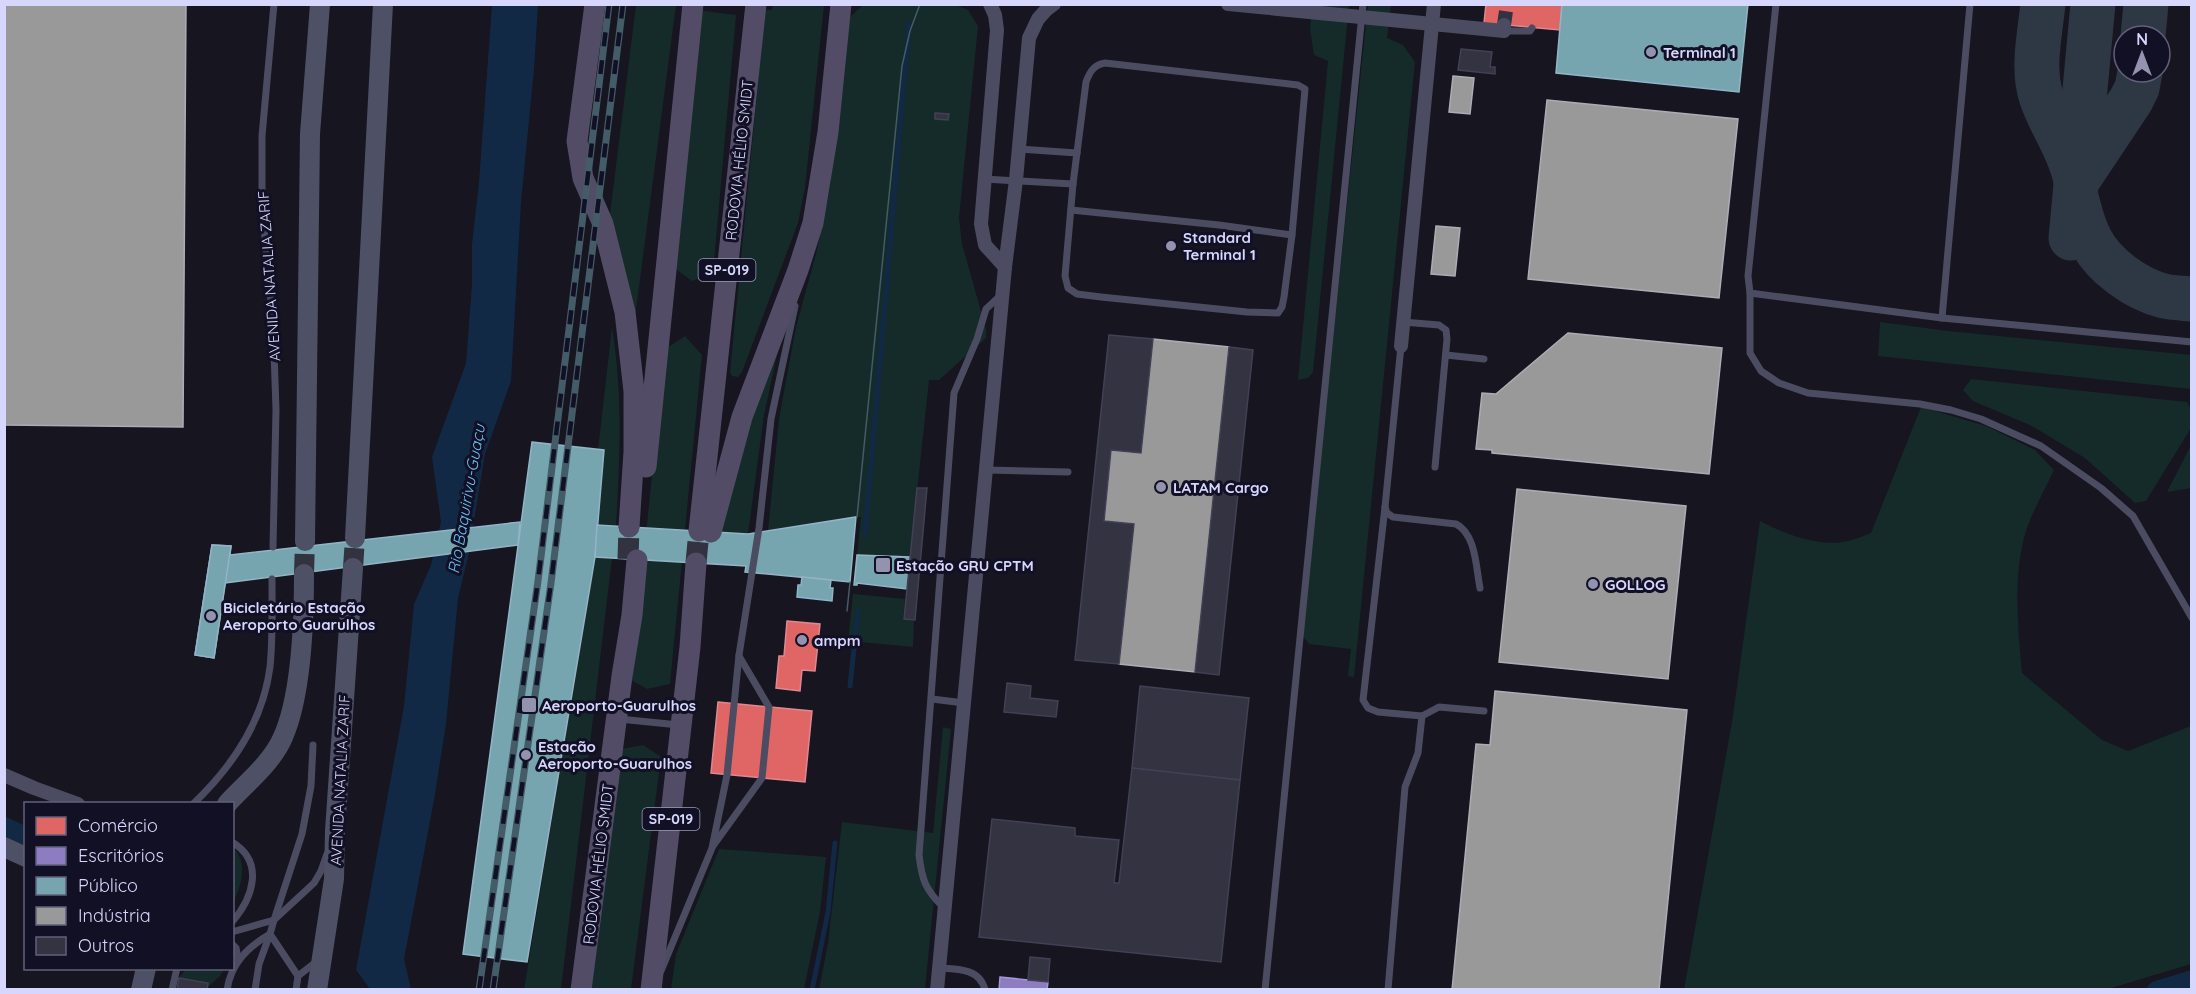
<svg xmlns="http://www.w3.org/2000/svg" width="2196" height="994" font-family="Quicksand,sans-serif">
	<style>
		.green { fill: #142b2a }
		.water { fill: #112945 }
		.shops { fill: #e06666; stroke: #dd8893; stroke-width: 1.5 }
		.offices { fill: #8e7cc3; stroke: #a497d4; stroke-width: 1.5 }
		.public { fill: #76a5af; stroke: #93b4c6; stroke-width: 1.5 }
		.industry { fill: #999; stroke: #acacb7; stroke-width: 1.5 }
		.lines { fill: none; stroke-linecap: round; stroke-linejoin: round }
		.stream { stroke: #112945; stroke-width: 5 }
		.canal { stroke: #112945; stroke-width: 18 }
		.taxiway { stroke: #2d3844; stroke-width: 45 }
		.building { fill: #343342; stroke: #424054; stroke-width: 1.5 }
		.street-tunnel { stroke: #333241; stroke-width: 14; stroke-dasharray: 14 7; stroke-linecap: butt }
		.secondary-tunnel { stroke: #333241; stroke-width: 20; stroke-dasharray: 20 10; stroke-linecap: butt }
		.primary-tunnel { stroke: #333241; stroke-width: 21; stroke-dasharray: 21 10; stroke-linecap: butt }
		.lane { stroke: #4b4c61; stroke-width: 7 }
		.street { stroke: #4b4c61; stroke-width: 14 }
		.secondary { stroke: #4e5066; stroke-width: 20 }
		.primary { stroke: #524c66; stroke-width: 21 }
		.tram { stroke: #445b68; stroke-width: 1.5 }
		.rail-casing { stroke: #445b68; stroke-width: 7 }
		.rail { stroke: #121025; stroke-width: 4.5; stroke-dasharray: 14; stroke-linecap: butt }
		.poi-dot { fill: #9393b0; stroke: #121025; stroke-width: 2 }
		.labels { text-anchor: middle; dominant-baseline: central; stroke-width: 6; stroke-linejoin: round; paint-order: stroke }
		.shield { fill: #121025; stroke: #9c9bbc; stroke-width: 1.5 }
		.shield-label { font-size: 14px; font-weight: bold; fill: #d7d7fd }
		.poi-label { font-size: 15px; font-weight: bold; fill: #d7d7fd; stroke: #121025; text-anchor: start }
		.street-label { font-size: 15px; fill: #d7d7fd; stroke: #121025 }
		.water-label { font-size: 16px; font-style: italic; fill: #6ac3f8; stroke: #121025 }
	</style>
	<rect width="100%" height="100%" fill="#161520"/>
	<g class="green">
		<path d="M636 5H676L634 325 609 222Z"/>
		<path d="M773 5H824L805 188 798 223 742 372 738 377 732 376 730 373 765 10H772Z"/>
		<path d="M863 5 958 6 968 10 978 26 959 218 962 244 986 329V338L939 380H929L910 557 857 555 861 517 768 531 779 419 796 327 816 254 830 187 844 35 850 17Z"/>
		<path d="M1312 5H1349L1313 372 1308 378 1298 380 1328 61 1314 55 1310 29Z"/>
		<path d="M1368 5H1391L1387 38 1403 45 1415 62 1354 677 1348 676 1351 649 1309 644 1302 635Z"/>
		<path d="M697 10 736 15 713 273 692 281 673 267Z"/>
		<path d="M1880 322 1948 331 2191 355V389L1878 356Z"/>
		<path d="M612 327C623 394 620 459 616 526L597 525 604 451 598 450Z"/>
		<path d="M685 336 702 355 670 684 647 689 631 680 665 349Z"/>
		<path d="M780 341 764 415 748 534 718 532 744 430Z"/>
		<path d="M1971 379 2187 402 2191 409V428L2146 501 2135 503 2085 458 2032 426 1973 401 1963 390Z"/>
		<path d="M1921 407 1986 426 2035 450 2054 470C2044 492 2030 515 2024 538 2013 582 2018 628 2022 673L2102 740 2128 751 2191 726V964L2108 989 1684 990 1732 722 1760 521C1785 534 1820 548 1848 541 1856 539 1863 536 1871 533Z"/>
		<path d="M2191 445V488L2167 492Z"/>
		<path d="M595 557 612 558 561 989 524 990Z"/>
		<path d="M853 594 905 599 903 619 914 621 913 647 848 641Z"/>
		<path d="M943 727 951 729 925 989 819 990 828 943 842 822 933 833Z"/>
		<path d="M643 745 661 757 631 989 591 990 621 749Z"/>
		<path d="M233 847C248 862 242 885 233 902Z"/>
		<path d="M719 849 826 857 820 912 804 989H671L676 954Z"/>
		<path d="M186 969H224L220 976 207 988 208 983 179 978Z"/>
	</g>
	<path class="water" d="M492 5H538L534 69 521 202 511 381 485 454 468 557 458 598 446 724 434 800 404 959 411 989H370L356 970 404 706 414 604 431 565 441 522 432 457 466 363 472 284V244L479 182Z"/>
	<g class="shops">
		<path d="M1486 4H1562L1560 30 1484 23Z"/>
		<path d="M787 621 820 624 815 671 802 670 800 691 776 688 779 656H784Z"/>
		<path d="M718 702 812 711 805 782 711 773Z"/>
	</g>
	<path class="offices" d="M1000 977 1048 982 1047 990H999Z"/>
	<g class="public">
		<path d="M1562 4H1748L1739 92 1556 73Z"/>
		<path d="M532 442 604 450 595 557 527 962 463 954Z"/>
		<path d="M856 517 850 582 745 572 746 566 595 557 597 525 748 534Z"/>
		<path d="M520 522 518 545 225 583 214 658 195 655 212 545 231 546 230 555Z"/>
		<path d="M212 545 231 546 214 658 195 655Z"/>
		<path d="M857 555 910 557 907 589 857 583V585H854Z"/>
		<path d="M802 577 831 580 830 588H833L832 601 797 597 798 585H801Z"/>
	</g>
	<g class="industry">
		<path d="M4 4H186L183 427 4 425Z"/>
		<path d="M1453 76 1474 78 1470 114 1449 112Z"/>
		<path d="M1547 100 1738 119 1719 298 1528 279Z"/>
		<path d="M1436 226 1460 228 1455 276 1431 274Z"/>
		<path d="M1568 333 1722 348 1709 474 1492 453V450L1476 449 1482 393 1496 394Z"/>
		<path d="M1153 339 1229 347 1195 672 1119 664 1134 524 1104 521 1111 450 1141 453Z"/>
		<path d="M1517 489 1686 506 1668 679 1499 662Z"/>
		<path d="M1495 691 1687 710 1659 990H1452L1476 744 1490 745Z"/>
	</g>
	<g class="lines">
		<g class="stream">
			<path d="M865 533 909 24"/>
			<path d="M850 686 858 611"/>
			<path d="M812 990 828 912 835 843"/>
		</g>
		<g class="canal">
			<path d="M4 826 26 836"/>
			<path d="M2156 990 2192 979"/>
		</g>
		<g class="taxiway">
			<path d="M2043 4C2040 33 2032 68 2041 96 2050 124 2069 148 2075 177"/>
			<path d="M2143 36 2146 4"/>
			<path d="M2079 178 2131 100 2137 88 2140 72"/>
			<path d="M2076 197C2080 212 2083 227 2091 241 2104 266 2136 289 2164 296 2172 298 2182 298 2192 299"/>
			<path d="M2071 238 2093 4"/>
		</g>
	</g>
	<g class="building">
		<path d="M1461 49 1492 52 1490 67H1495V74L1458 70Z"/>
		<path d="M935 113 949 114 948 120 935 119Z"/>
		<path d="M1109 335 1153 339 1141 453 1111 450 1104 521 1134 524 1119 664 1075 660Z"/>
		<path d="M1229 347 1253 350 1219 675 1195 672Z"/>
		<path d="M917 488H927L915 620 904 619Z"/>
		<path d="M1007 683 1031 686 1030 698 1058 701 1056 717 1004 712Z"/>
		<path d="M1140 686 1249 698 1240 780 1132 768Z"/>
		<path d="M1132 768 1240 780 1221 962 979 937 992 819 1075 828V836L1119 840 1114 883H1119Z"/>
		<path d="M1030 957 1050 959 1048 982 1028 980Z"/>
		<path d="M179 978 208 983 207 990H177Z"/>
	</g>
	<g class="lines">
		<path class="street-tunnel" d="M1504 25 1507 4"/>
		<g class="secondary-tunnel">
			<path d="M353 568 355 538"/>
			<path d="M304 574 305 541"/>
		</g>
		<g class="primary-tunnel">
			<path d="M628 559 629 527"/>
			<path d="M696 563 699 531"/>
		</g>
		<g class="lane">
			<path d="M1776 4 1748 276 1750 293 1942 318 2192 342"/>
			<path d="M1504 31H1530L1532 28"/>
			<path d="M1105 63 1298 85 1305 89 1292 235 1284 297 1282 307 1278 313 1247 312 1101 297 1077 294 1068 288 1065 276 1073 184 1086 82C1090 71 1094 65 1105 63Z"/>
			<path d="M1019 149 1077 153"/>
			<path d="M984 179 1073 184"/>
			<path d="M1071 210 1219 225 1292 235"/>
			<path d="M1750 293V353L1761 371 1779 383 1808 393 1920 404 1951 410 1981 419 2041 446 2101 488 2133 516 2192 618"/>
			<path d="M1942 318 1970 4"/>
			<path d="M1403 322 1439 325 1446 330 1447 339 1435 467"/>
			<path d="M1401 346 1385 507 1387 513 1393 517 1456 524C1476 534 1476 568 1480 588"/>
			<path d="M1446 355 1484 359"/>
			<path d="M986 470 1068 472"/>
			<path d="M1385 507 1363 700 1368 708 1378 712 1422 716 1439 707 1484 711"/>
			<path d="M273 547 276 410 273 322 262 207V136L274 4"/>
			<path d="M932 699 964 703"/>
			<path d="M619 719 679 725"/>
			<path d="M193 804C233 766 263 722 270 667 273 638 272 608 272 579"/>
			<path d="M232 842C265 862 253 898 232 922"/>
			<path d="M713 846 762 778 769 707 739 656"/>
			<path d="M943 907C925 889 922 880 919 855L954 393 977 339 986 309 1002 294"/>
			<path d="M232 932 274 920 302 834 311 786 313 745"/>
			<path d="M270 934 298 976"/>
			<path d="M232 944 236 948 238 959"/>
			<path d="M938 968C957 969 980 968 985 990"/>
			<path d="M661 971 712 848 727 775 739 655 759 528 771 419 795 306"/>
			<path d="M172 990 177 968"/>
			<path d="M227 990C231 963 248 947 270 934L274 920 314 883 321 871 327 854"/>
			<path d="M255 990 259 964 270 934"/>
			<path d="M296 990 298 976 316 962"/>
			<path d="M1265 990 1363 4"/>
			<path d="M1388 990 1405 787 1418 753 1422 716"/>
		</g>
		<g class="street">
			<path d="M990 4 995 15 997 30 981 224 985 245 1005 267"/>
			<path d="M1228 4 1504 31V25"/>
			<path d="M1401 346 1434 4"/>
			<path d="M4 775 34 788 78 804"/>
			<path d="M937 990 1005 267 1016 180 1029 38 1038 19 1046 10 1054 4"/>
		</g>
		<g class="secondary">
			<path d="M355 538 383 4"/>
			<path d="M305 541 310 134 320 4"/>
			<path d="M227 804C246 783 272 763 283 737 302 694 304 621 304 574"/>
			<path d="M4 847 26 857"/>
			<path d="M141 990 146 968"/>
			<path d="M317 990 334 879 335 831 353 568"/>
		</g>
		<g class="primary">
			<path d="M595 4 577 141 583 178 603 224 625 312 634 391V452L629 527"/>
			<path d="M646 467 693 4"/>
			<path d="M699 531 756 4"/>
			<path d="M711 532 742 417 798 270 813 223 828 132 841 4"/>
			<path d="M581 990 622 676 632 615 637 560"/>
			<path d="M651 990 690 647 696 563"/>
		</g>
		<g class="tram">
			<path d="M857 517 902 66 910 31 920 4"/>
			<path d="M847 611 850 582"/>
		</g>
		<g class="rail-casing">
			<g id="rail">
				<path d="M479 990 538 581 609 4"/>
				<path d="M493 990 551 583 623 4"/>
			</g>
		</g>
		<use href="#rail" class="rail"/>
	</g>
	<g class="poi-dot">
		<circle cx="1651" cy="52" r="6"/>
		<circle cx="1171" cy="246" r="6"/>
		<circle cx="1161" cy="487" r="6"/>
		<rect x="875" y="557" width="16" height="16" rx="3"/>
		<circle cx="1593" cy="584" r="6"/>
		<circle cx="211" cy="616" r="6"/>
		<circle cx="802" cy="640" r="6"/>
		<rect x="521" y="697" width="16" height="16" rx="3"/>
		<circle cx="526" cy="755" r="6"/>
	</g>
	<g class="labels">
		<g class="shield">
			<rect x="698.5" y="259" width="57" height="22" rx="4.5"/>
			<rect x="642.5" y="808" width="57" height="22" rx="4.5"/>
		</g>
		<g class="shield-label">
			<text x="727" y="270">SP-019</text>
			<text x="671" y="819">SP-019</text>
		</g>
		<g class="poi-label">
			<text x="1663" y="52">Terminal 1</text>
			<text x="1183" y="237">Standard<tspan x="1183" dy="17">Terminal 1</tspan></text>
			<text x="1173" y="487">LATAM Cargo</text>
			<text x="896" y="565">Estação GRU CPTM</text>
			<text x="1605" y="584">GOLLOG</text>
			<text x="223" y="607">Bicicletário Estação<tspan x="223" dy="17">Aeroporto Guarulhos</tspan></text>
			<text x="814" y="640">ampm</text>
			<text x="542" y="705">Aeroporto-Guarulhos</text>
			<text x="538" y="746">Estação<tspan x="538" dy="17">Aeroporto-Guarulhos</tspan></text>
		</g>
		<g class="street-label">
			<text transform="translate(739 160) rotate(-84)">RODOVIA HÉLIO SMIDT</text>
			<text transform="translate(269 276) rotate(-94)">AVENIDA NATALIA ZARIF</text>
			<text transform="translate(340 780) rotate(-87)">AVENIDA NATALIA ZARIF</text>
			<text transform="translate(598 864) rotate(-83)">RODOVIA HÉLIO SMIDT</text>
		</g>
		<g class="water-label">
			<text transform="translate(466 499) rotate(-80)">Rio Baquirivu-Guaçu</text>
		</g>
	</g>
	<rect width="2196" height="994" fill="none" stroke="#d7d7fd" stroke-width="12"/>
	<rect x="24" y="802" width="210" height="168" fill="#121025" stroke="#61607b" stroke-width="1.5"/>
	<rect x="36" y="817" width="30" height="18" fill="#e06666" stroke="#61607b" stroke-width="1.5"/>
	<text x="78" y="832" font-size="18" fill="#d7d7fd">Comércio</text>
	<rect x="36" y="847" width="30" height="18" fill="#8e7cc3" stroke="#61607b" stroke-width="1.5"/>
	<text x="78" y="862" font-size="18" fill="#d7d7fd">Escritórios</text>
	<rect x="36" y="877" width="30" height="18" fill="#76a5af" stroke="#61607b" stroke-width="1.5"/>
	<text x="78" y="892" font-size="18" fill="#d7d7fd">Público</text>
	<rect x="36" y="907" width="30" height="18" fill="#999999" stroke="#61607b" stroke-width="1.5"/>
	<text x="78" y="922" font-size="18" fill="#d7d7fd">Indústria</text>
	<rect x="36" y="937" width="30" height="18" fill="#343342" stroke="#61607b" stroke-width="1.5"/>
	<text x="78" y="952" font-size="18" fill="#d7d7fd">Outros</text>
	<g transform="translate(2142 54)"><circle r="28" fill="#121025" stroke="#61607b" stroke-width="1.5"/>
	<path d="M0-4.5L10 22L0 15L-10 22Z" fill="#9393b0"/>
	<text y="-9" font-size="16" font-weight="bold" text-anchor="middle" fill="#d7d7fd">N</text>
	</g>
</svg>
